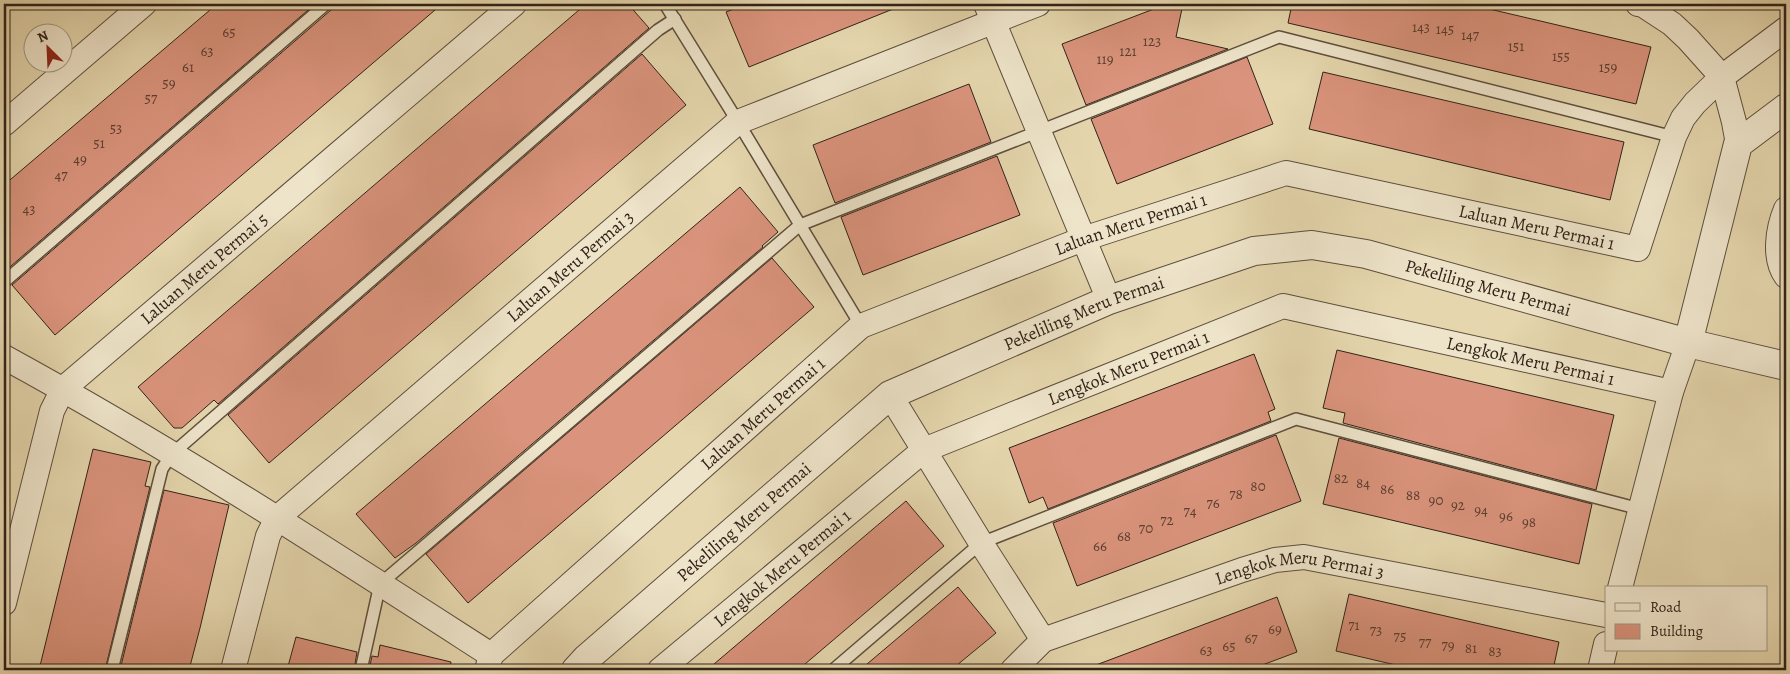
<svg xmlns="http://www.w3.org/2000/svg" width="1790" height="674" font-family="Alegreya,serif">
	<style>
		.building { fill: #da937c; stroke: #312218 }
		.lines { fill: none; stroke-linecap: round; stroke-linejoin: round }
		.service-casing { stroke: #5e4f3d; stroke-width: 14 }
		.minor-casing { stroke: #5e4f3d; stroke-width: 26 }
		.tertiary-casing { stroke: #5e4f3d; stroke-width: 30 }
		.service { stroke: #eee4ca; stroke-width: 11 }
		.minor { stroke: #eee4ca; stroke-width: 24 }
		.tertiary { stroke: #eee4ca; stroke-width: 28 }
		.labels { text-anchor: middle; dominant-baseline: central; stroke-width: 5; stroke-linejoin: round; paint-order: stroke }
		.number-label { font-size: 15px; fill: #5b3e31 }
		.street-label { font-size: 18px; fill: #312218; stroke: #eee4ca }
	</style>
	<rect width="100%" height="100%" fill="#e5d6ad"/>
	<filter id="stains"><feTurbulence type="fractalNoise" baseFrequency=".004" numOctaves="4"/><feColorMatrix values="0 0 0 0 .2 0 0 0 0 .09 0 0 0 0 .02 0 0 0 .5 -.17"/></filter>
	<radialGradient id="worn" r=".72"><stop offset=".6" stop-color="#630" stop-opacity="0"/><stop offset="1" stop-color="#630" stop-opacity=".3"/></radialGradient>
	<g class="building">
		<path d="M217 4H315L4 272V185Z"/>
		<path d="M333 4H442L55 335 12 285 331 10Z"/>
		<path d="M586 4H628L649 28 218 404 214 400 182 428H174L138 387Z"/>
		<path d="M746 4H903V5L749 67 726 12Z"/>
		<path d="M1167 4H1183L1176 37 1228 49 1086 105 1062 44Z"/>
		<path d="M1292 4H1468L1651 47 1636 104 1288 23Z"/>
		<path d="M642 54 686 105 269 463 228 415Z"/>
		<path d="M1247 57 1273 124 1117 184 1091 119Z"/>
		<path d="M1323 72 1624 142 1610 200 1309 129Z"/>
		<path d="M969 84 991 142 835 203 813 145Z"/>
		<path d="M997 156 1020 215 863 275 841 217Z"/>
		<path d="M740 187 778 232 762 246 763 247 416 543 395 558 356 514Z"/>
		<path d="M772 258 814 307 468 603 426 554Z"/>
		<path d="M1337 350 1614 415 1596 490 1343 423 1345 413 1323 408Z"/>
		<path d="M1254 354 1275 409 1268 412 1271 421 1048 509 1043 497 1029 503 1009 448Z"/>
		<path d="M1276 435 1301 501 1077 586 1053 523Z"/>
		<path d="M1339 438 1592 504 1579 564 1323 504Z"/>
		<path d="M93 449 151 462 145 486 150 487 105 670H39Z"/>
		<path d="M164 490 229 505 200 628 189 670H120Z"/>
		<path d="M906 501 944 546 925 562 798 670H707Z"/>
		<path d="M958 587 996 633 951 670H860Z"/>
		<path d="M1349 594 1559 642 1553 670H1417L1336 651Z"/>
		<path d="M1277 597 1297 652 1249 670H1088V668Z"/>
		<path d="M296 637 357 652 354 670H287Z"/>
		<path d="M380 645 451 662 450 670H369L372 656 378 657Z"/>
	</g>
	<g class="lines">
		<g class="service-casing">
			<g id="service">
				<path d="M665 4 738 122 861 326"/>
				<path d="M4 282 326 4"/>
				<path d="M112 670 162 469 172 454 658 30 675 19"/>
				<path d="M361 670 380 584 800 225 1279 37 1674 137"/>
				<path d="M833 670 981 543 1296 419 1640 509"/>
			</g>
		</g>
		<g class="minor-casing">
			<g id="minor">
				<path d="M986 4 1109 300"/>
				<path d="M1638 4 1643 5 1672 24 1688 39 1722 77 1734 122 1738 144"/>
				<path d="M4 124 144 4"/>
				<path d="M1786 209C1778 228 1773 258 1786 276"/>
				<path d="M4 357C171 448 331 552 491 655"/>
				<path d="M890 395 981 543 1043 640"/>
				<path d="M1620 588 1671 392 1688 343"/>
				<path id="s1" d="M4 603 52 411 63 389 514 4"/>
				<path id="s2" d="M233 670 268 536 277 518 738 122 1038 4"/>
				<path id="s3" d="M487 670 491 655 861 326 1083 239 1286 173 1638 249 1674 137 1683 118 1695 103 1722 77 1786 29"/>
				<path id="s4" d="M660 670 924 450 1283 306 1671 392"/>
				<path id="s5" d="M1013 670 1043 640 1242 570 1275 560 1304 557 1606 615"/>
				<path d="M1600 670 1606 644"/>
			</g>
		</g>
		<g class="tertiary-casing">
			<g id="tertiary">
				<path d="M1688 343 1738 144 1786 108"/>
				<path id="s6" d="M576 670 587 658 890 395 1109 300 1254 251 1312 245 1366 254 1688 343 1786 366"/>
			</g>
		</g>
		<use href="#service" class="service"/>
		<use href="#minor" class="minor"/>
		<use href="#tertiary" class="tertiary"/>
	</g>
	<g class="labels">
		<g class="number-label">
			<text x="1421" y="27">143</text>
			<text x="1445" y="29">145</text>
			<text x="229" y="32">65</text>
			<text x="1470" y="35">147</text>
			<text x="1152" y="41">123</text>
			<text x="1516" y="46">151</text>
			<text x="207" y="51">63</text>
			<text x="1128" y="51">121</text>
			<text x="1561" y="56">155</text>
			<text x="1105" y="59">119</text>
			<text x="188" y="67">61</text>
			<text x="1608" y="67">159</text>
			<text x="169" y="83">59</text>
			<text x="151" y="98">57</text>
			<text x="116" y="128">53</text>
			<text x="99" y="143">51</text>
			<text x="80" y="159">49</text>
			<text x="61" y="175">47</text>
			<text x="29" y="209">43</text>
			<text x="1341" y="478">82</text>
			<text x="1363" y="483">84</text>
			<text x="1258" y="486">80</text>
			<text x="1387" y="489">86</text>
			<text x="1236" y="494">78</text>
			<text x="1413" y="495">88</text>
			<text x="1436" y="500">90</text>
			<text x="1213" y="503">76</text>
			<text x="1458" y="505">92</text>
			<text x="1481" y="510">94</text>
			<text x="1190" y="511">74</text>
			<text x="1506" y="516">96</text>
			<text x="1167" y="520">72</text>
			<text x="1529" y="522">98</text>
			<text x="1146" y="528">70</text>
			<text x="1124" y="536">68</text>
			<text x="1100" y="546">66</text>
			<text x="1354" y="625">71</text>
			<text x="1275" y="629">69</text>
			<text x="1376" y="630">73</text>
			<text x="1400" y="636">75</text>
			<text x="1251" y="638">67</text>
			<text x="1425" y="642">77</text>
			<text x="1448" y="645">79</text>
			<text x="1229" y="646">65</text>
			<text x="1471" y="648">81</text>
			<text x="1206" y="650">63</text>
			<text x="1495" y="651">83</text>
		</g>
		<g class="street-label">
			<text stroke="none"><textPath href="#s3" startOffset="799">Laluan Meru Permai 1</textPath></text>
			<text stroke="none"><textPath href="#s3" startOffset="1219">Laluan Meru Permai 1</textPath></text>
			<text stroke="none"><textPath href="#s2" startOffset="545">Laluan Meru Permai 3</textPath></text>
			<text stroke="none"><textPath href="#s1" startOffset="408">Laluan Meru Permai 5</textPath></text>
			<text stroke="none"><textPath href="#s6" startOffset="1049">Pekeliling Meru Permai</textPath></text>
			<text stroke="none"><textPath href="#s6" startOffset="628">Pekeliling Meru Permai</textPath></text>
			<text stroke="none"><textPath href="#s4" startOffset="984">Lengkok Meru Permai 1</textPath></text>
			<text stroke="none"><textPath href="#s4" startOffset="564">Lengkok Meru Permai 1</textPath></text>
			<text stroke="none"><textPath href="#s3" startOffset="379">Laluan Meru Permai 1</textPath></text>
			<text stroke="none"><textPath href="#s6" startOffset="224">Pekeliling Meru Permai</textPath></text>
			<text stroke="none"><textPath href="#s4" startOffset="159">Lengkok Meru Permai 1</textPath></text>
			<text stroke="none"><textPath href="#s5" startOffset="312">Lengkok Meru Permai 3</textPath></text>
		</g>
	</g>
	<rect width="1790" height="674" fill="none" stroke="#e5d6ad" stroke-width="20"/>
	<rect x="5" y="5" width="1780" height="664" fill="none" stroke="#312218" stroke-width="2.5"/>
	<rect x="10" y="10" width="1770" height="654" fill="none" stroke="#312218"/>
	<rect x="1605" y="586" width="162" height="65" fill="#eee4ca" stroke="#a29683"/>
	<rect x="1615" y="603" width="25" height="8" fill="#eee4ca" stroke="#a29683"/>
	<text x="1650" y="612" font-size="15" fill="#312218">Road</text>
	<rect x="1615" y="624" width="25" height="15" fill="#da937c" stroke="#a29683"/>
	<text x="1650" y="636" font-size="15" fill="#312218">Building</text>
	<g transform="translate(48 48) rotate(336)"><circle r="24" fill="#eee4ca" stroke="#a29683"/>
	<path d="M0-4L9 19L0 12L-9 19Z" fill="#8f2418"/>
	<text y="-8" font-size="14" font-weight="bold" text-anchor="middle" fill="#312218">N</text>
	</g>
	<rect width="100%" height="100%" filter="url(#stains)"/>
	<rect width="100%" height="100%" fill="url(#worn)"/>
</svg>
